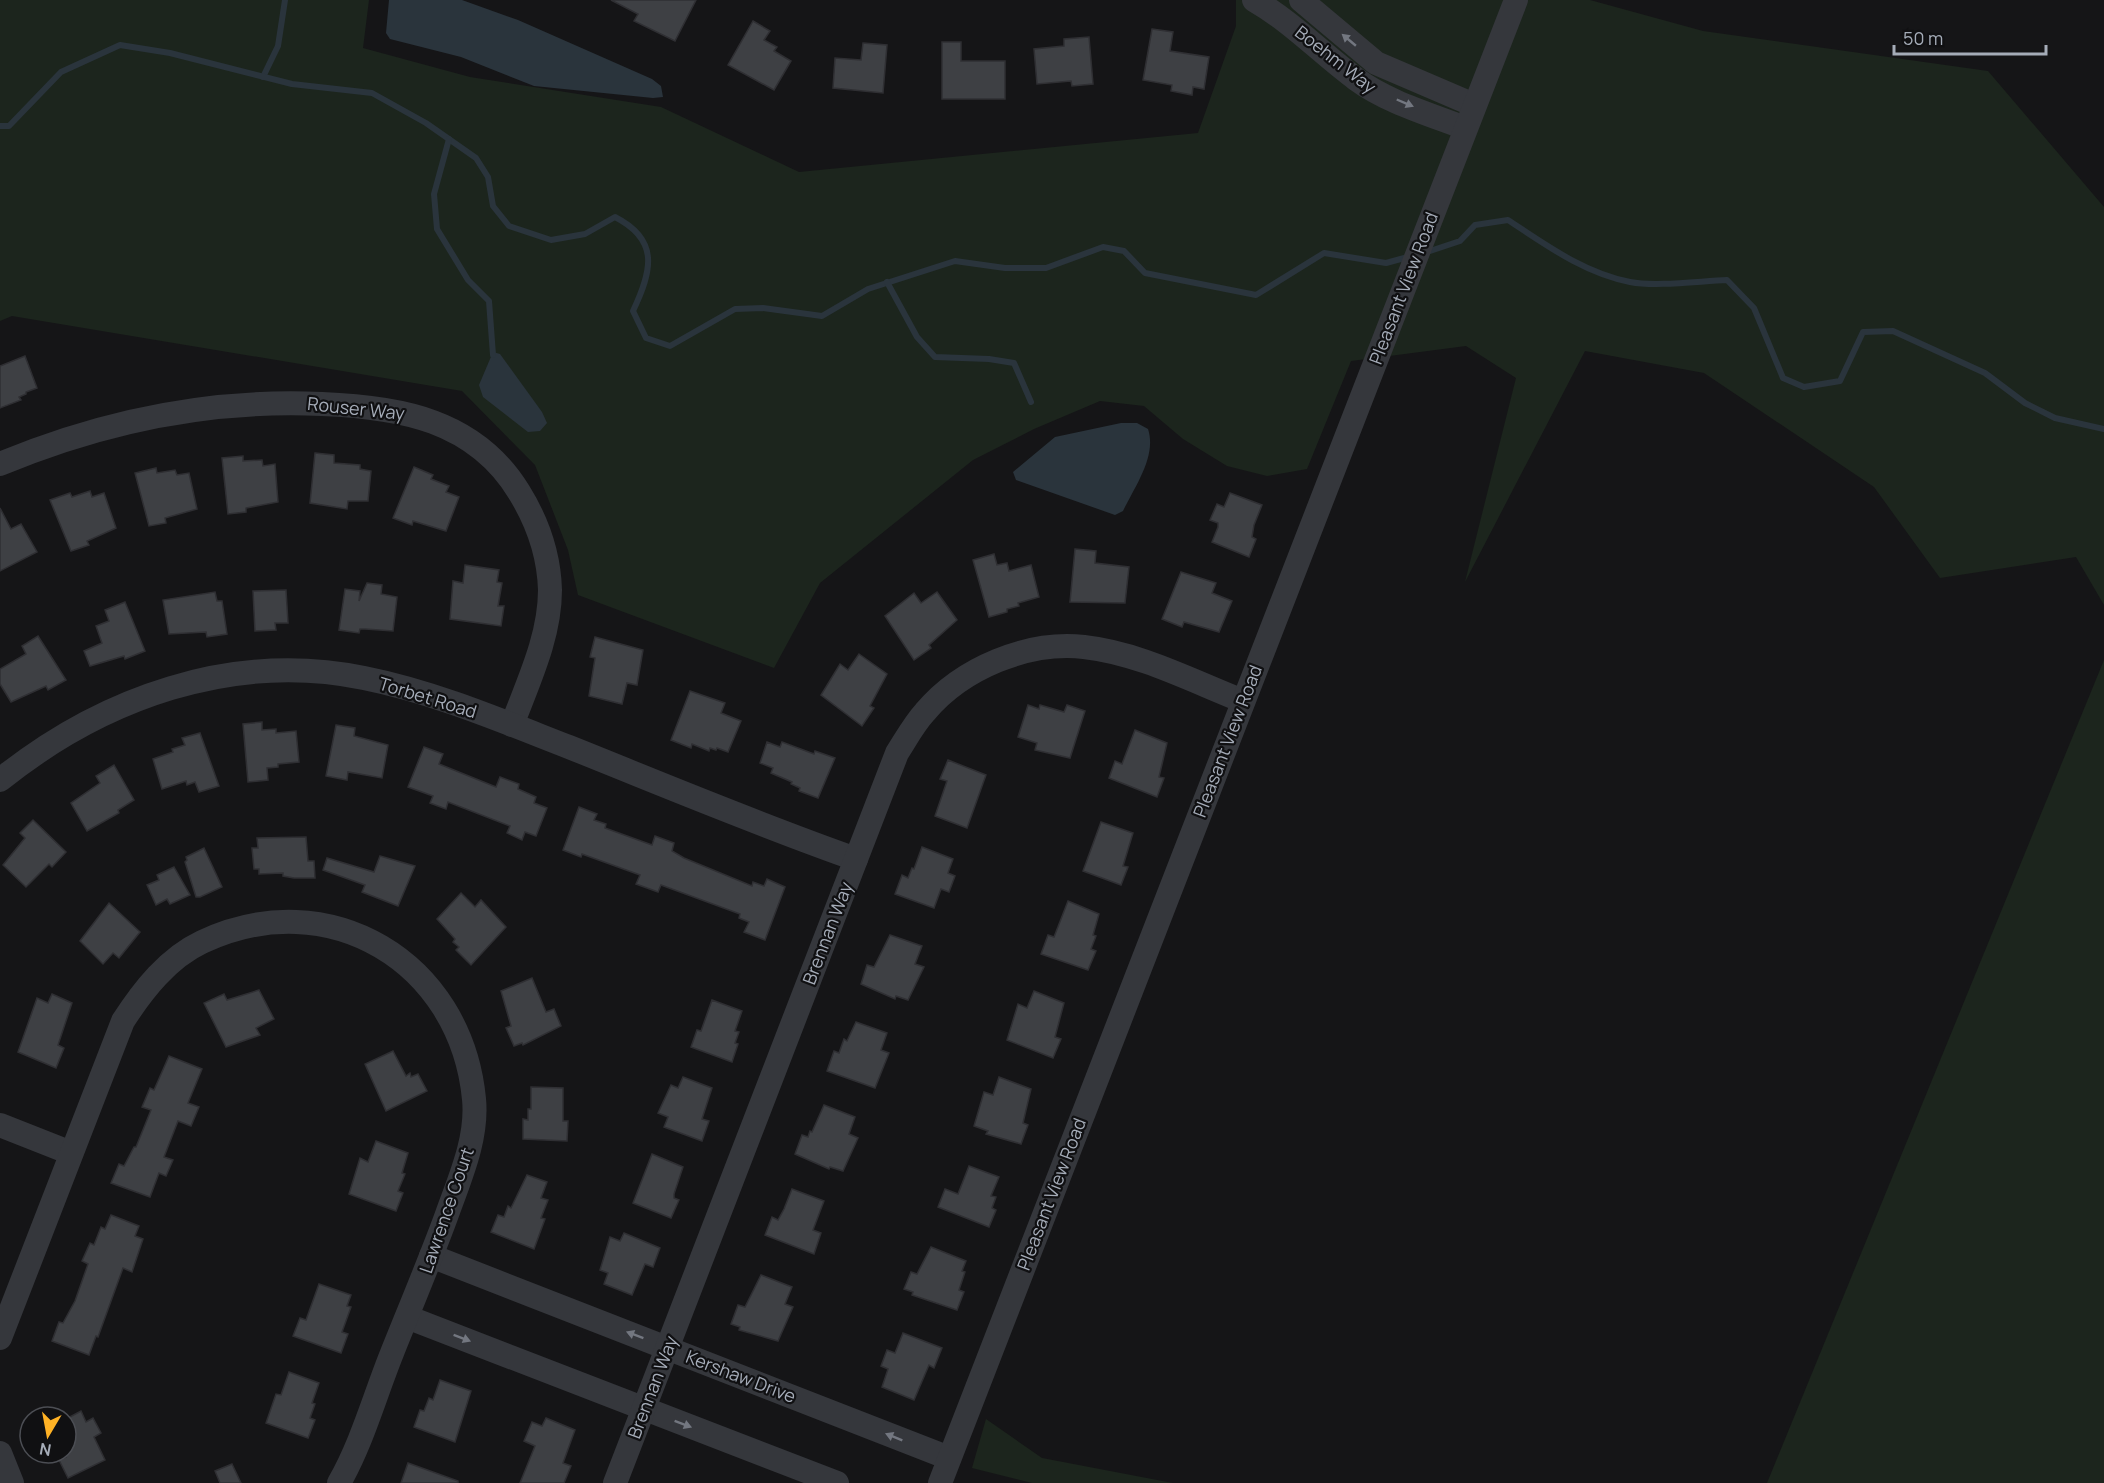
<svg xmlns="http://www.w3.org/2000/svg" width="2104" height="1483" font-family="Manrope,sans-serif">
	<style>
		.green { fill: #1c251d }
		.water { fill: #2a343c }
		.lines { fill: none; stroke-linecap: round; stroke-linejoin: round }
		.stream { stroke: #2a343c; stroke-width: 6 }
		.building { fill: #3e4044; stroke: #2f2f33; stroke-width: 1.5 }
		.minor { stroke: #35373c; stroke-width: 24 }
		.oneway { fill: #737780 }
		.labels { text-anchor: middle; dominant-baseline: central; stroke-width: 4.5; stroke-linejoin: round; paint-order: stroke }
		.street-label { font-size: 18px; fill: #a5acb8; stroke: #101012 }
	</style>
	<rect width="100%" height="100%" fill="#151517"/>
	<g class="green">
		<path d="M0 0H369L363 48 470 77 661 107 799 172 1198 133 1236 26V0H1590L1703 31 1988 71 2104 207V605L2076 557 1940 578 1874 487 1704 373 1585 351 1465 582 1516 378 1466 346 1351 361 1307 469 1267 476 1227 466 1183 439 1144 406 1100 401 1034 429 973 460 820 583 774 668 578 595 568 550 535 465 462 391 12 316 0 321Z"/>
		<path d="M2104 660V1483H1767Z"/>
		<path d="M986 1419 1042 1458 1173 1483H1032L972 1468Z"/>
	</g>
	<g class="water">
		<path d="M389 0H462L518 20 652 79 661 86 663 97 653 98 534 86 461 57 390 39 386 33Z"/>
		<path d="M493 352 500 354 542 412 547 423 540 431 528 432 483 397 479 385Z"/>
		<path d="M1121 423H1137L1148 429C1157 456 1135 486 1123 511L1115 515 1016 480 1013 472 1055 437Z"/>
	</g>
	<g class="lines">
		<g class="stream">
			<path d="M263 77 278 46 285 0"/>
			<path d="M0 126H9L61 72 120 45 170 53 292 84 372 93 426 123 476 158 488 177 493 206 509 226 551 240 585 234 615 217C660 240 652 271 633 311L646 338 670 346 735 309 763 308 822 316 868 289 955 261 1005 268H1046L1103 247 1124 251 1145 273 1256 295 1324 253 1386 263 1408 257"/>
			<path d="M449 139 434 194 437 229 468 280 489 301 493 355"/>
			<path d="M1424 253 1460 241 1475 225 1508 220C1546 245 1584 273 1630 282 1656 287 1700 281 1727 280L1754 308 1783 378 1804 387 1840 381 1863 332 1893 331 1985 373 2025 403 2055 418 2104 429"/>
			<path d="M887 282 917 337 935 357 989 359 1014 363 1031 402"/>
		</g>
	</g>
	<g class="building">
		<path d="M611 0H696L675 41 634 21 638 14Z"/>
		<path d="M753 21 770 31 764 40 777 47 774 51 791 61 774 90 728 65Z"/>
		<path d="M1152 29 1173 32 1170 51 1209 57 1204 89 1193 87 1192 95 1171 91 1172 85 1143 80Z"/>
		<path d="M1089 37 1093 84 1072 86 1071 81 1037 84 1034 49 1064 46V39Z"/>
		<path d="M942 42H961V61H1005V99H942Z"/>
		<path d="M863 43 887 45 883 93 833 88 835 58 861 60Z"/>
		<path d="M25 356 37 388 26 392V394L19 397 21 400 0 408V366Z"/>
		<path d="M315 453 334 455V463L360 465V469L371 471 368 501H348L347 509 310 503Z"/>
		<path d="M243 456V461L262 460 263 466 275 464 278 502 246 508V512L228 514 222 458Z"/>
		<path d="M414 467 433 475 431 479 449 486 446 492 459 497 446 531 413 521 412 525 393 518Z"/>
		<path d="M156 468 157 473 175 470 177 475 189 473 197 509 165 518 166 523 149 526 135 473Z"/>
		<path d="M90 491 92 497 104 493 116 528 87 541 89 545 71 551 50 500 70 493 72 497Z"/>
		<path d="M1230 493 1262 505 1254 525 1252 537 1256 539 1249 557 1212 542 1218 527V523L1210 520 1217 504 1224 507Z"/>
		<path d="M0 508 11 529 21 524 37 552 0 571Z"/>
		<path d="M1075 549 1096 551 1095 563 1129 567 1125 603 1070 602Z"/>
		<path d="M994 554 997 565 1007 563 1009 571 1031 565 1039 597 1018 603 1019 606 1007 609V612L989 617 973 560Z"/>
		<path d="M465 565 499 570 497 582 502 583 498 606H504L501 626 450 619 453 581 463 583Z"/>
		<path d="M1181 572 1216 583 1212 593 1232 601 1219 632 1184 622 1182 627 1162 619Z"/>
		<path d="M367 583 382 585 381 594 397 597 393 631 365 629H360L359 633 339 630 345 589 360 591 359 601Z"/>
		<path d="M286 590 288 623H275L276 630 255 631 253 591Z"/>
		<path d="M215 592 217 601H222L227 634 207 637 206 632 169 634 163 600Z"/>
		<path d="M937 592 957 620 929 645 931 648 914 660 885 616 914 593 921 603Z"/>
		<path d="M125 602 145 651 125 659 124 656 90 666 84 651 102 643 96 626 109 621 105 610Z"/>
		<path d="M38 636 66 680 48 690 46 686 11 702 0 684V669L26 654 22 646Z"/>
		<path d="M595 637 643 650 637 685 627 683 622 704 589 696 595 658 590 657Z"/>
		<path d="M859 654 887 674 870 706 874 708 862 726 821 695 840 664 848 670Z"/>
		<path d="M690 691 725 703 721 713 741 721 728 752 717 748 716 750 710 748 709 751 692 744 691 748 671 740Z"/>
		<path d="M1028 705 1039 709 1040 705 1064 712 1067 705 1085 711 1070 758 1035 750 1037 743 1018 737Z"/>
		<path d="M262 722V730L276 729V733L296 731 299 762 278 764V767L267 768 268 780 248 782 243 724Z"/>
		<path d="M336 725 355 728 354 736 388 745 382 778 348 772 347 780 326 776Z"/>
		<path d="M1135 730 1167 743 1159 777 1164 778 1157 797 1109 778 1115 761 1122 764Z"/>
		<path d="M200 733 219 786 199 792 195 782 187 785 186 781 162 789 153 759 173 752 172 749 185 745 182 738Z"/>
		<path d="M767 742 780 747 782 742 814 754 815 751 835 758 818 798 799 791 800 788 791 784 792 782 771 773 773 768 760 763Z"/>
		<path d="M424 747 443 754 439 764 496 787 500 777 519 784 518 789 536 797 534 803 547 808 536 836 525 832 522 840 507 833 510 826 448 802 446 809 430 803 433 796 408 787Z"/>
		<path d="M948 760 986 775 967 828 935 816 947 781 940 779Z"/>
		<path d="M114 765 134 800 118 810 119 813 87 831 71 803 100 783 96 776Z"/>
		<path d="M579 807 597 814 594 820 606 824 605 828 652 845 655 836 674 843 672 851 684 858 752 886 753 882 764 886 767 879 785 887 765 940 744 932 749 922 739 918 740 914 661 885 658 892 636 884 640 875 582 854 581 857 563 850Z"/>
		<path d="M33 820 66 852 52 867 49 864 26 887 3 865 25 838 20 833Z"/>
		<path d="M1101 822 1133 833 1123 866 1128 867 1121 885 1083 871Z"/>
		<path d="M306 837 308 861H314L315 878H294L283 876V873L259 874V869H254L252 848H258L257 838Z"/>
		<path d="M922 847 953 859 948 873 955 876 949 892 941 889 934 908 895 894 902 875 908 878 912 868 914 869Z"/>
		<path d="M204 848 222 887 200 897H196L185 862 187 860 186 857Z"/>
		<path d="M380 856 415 866 398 906 362 892 365 885 323 870 327 858 374 872Z"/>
		<path d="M174 867 190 895 170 904 167 899 156 905 147 885 159 880 157 875Z"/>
		<path d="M461 893 475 907 481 900 506 927 471 965 456 950 459 947 453 942 455 939 437 919Z"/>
		<path d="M1068 901 1099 914 1093 935 1096 936 1091 949 1096 951 1088 970 1041 954 1048 935 1054 937Z"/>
		<path d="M109 903 140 932 119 958 113 953 103 964 80 941Z"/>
		<path d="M890 935 922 946 915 964 924 967 908 1000 896 996 895 999 861 984 867 965 874 967Z"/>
		<path d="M532 978 546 1012 554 1009 561 1026 523 1045 522 1043 514 1046 506 1028 511 1026 501 991Z"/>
		<path d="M259 990 274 1019 256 1028 260 1035 226 1047 204 1003 224 994 227 1000Z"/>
		<path d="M1034 991 1064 1003 1055 1037 1061 1039 1053 1058 1007 1040 1018 1004 1027 1008Z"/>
		<path d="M52 994 72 1003 58 1045 64 1048 56 1068 18 1052 37 998 48 1003Z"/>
		<path d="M712 1000 742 1011 735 1031 739 1032 735 1043 738 1044 732 1062 691 1047 697 1030 701 1031Z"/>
		<path d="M856 1022 887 1033 881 1050 889 1053 875 1088 827 1071 834 1051 839 1053 844 1039 847 1041Z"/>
		<path d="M393 1051 406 1076 410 1073 411 1077 418 1074 427 1091 386 1111 365 1064Z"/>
		<path d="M169 1056 202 1069 188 1103 199 1107 191 1126 178 1121 164 1157 173 1160 166 1176 159 1173 150 1197 111 1183 119 1164 124 1166 134 1147H136L151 1110 142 1107 150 1088 154 1090Z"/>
		<path d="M683 1077 712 1088 702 1119 709 1121 702 1141 664 1127 668 1117 658 1113 671 1085 678 1088Z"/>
		<path d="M999 1077 1031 1089 1023 1123 1028 1125 1021 1144 986 1134 988 1131 974 1126 984 1092 993 1095Z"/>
		<path d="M531 1087 563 1088V1121H568L567 1141 523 1139V1119L528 1120V1109H531Z"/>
		<path d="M824 1105 855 1117 849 1134 858 1138 843 1171 830 1167 829 1169 795 1154 802 1135 808 1137 810 1131 812 1132Z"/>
		<path d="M376 1141 408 1153 402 1173 405 1174 398 1191 403 1193 396 1211 349 1194 360 1158 368 1162Z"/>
		<path d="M652 1154 683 1167 674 1194V1198L679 1200 671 1218 633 1203Z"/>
		<path d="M969 1166 999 1177 991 1196 996 1197 992 1208 996 1210 989 1227 938 1207 945 1189 958 1194Z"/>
		<path d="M527 1175 547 1182 541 1198 548 1200 541 1218 545 1219 534 1249 491 1232 498 1215 504 1217 508 1206 511 1208Z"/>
		<path d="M792 1189 824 1201 813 1230 821 1233 814 1254 765 1235 772 1217 778 1220 784 1209Z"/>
		<path d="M111 1215 139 1226 135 1236 143 1239 132 1272 123 1268 98 1337 96 1336 89 1355 52 1341 59 1322 63 1323 75 1301 88 1264 82 1261 90 1243 94 1245 101 1227 105 1229Z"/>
		<path d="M624 1233 660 1248 653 1267 645 1264 632 1295 604 1284 608 1273 600 1270 610 1237 620 1241Z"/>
		<path d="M931 1247 966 1261 962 1271 965 1272 959 1290 964 1292 957 1310 912 1295 913 1292 904 1289 911 1272 917 1274Z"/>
		<path d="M761 1275 792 1287 785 1304 793 1307 778 1341 739 1330 740 1327 731 1324 738 1305 745 1307Z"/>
		<path d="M319 1284 351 1295 347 1306 351 1307 342 1332 348 1334 341 1353 293 1336 300 1318 306 1320Z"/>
		<path d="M903 1333 942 1348 934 1368 929 1365 914 1400 882 1387 888 1369 881 1366 887 1350 895 1353Z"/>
		<path d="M289 1372 319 1383 312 1403 315 1404 310 1418 315 1420 308 1438 266 1423 276 1394 281 1395Z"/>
		<path d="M440 1380 471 1391 455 1442 414 1427 420 1410 424 1411 429 1398 433 1400Z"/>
		<path d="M81 1411 86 1422 93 1418 101 1433 94 1437 105 1460 68 1478 59 1460 66 1457V1419Z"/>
		<path d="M546 1418 575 1430 563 1463 571 1466 564 1483H520L535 1446 524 1441 532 1422 542 1426Z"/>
		<path d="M408 1463 458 1481V1483H401Z"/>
		<path d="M232 1464 241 1483H220L215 1471Z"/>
	</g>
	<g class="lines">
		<g class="minor">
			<path d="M1254 0C1292 22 1321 53 1356 79 1387 102 1429 114 1465 128"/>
			<path d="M1301 0 1376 63 1474 105"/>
			<path d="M0 464C103 421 210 399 322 404 400 407 475 420 519 492 537 521 549 555 550 590 550 637 528 682 512 725"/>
			<path d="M0 780C102 698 232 651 364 678 434 692 502 721 569 747 664 785 759 825 856 859"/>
			<path d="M0 1125 71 1153"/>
			<path d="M431 1256 949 1458"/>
			<path d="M407 1317 837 1483"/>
			<path d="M0 1338 123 1021C143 990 168 958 202 942 329 882 461 962 474 1099 478 1139 459 1180 446 1217 429 1263 410 1308 392 1353 375 1395 362 1443 339 1483"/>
			<path d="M0 1453 12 1483"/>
			<path d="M615 1483 897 753C906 739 914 724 925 712 962 668 1027 641 1084 647 1139 653 1192 681 1243 701"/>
			<path d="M940 1483 1516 0"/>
		</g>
	</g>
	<defs><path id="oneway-solid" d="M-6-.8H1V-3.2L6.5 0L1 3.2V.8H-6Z" transform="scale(1.5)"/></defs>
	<g class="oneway">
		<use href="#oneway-solid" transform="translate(1349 40) rotate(-140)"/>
		<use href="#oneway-solid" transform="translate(1405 103) rotate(23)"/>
		<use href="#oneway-solid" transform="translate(635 1335) rotate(-159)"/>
		<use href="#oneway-solid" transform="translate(462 1338) rotate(21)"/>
		<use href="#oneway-solid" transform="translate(683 1424) rotate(21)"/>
		<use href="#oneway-solid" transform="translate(894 1437) rotate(-158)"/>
	</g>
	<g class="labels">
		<g class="street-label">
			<text transform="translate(1336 59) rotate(38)">Boehm Way</text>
			<text transform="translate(1403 288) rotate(-69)">Pleasant View Road</text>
			<text transform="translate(356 408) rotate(6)">Rouser Way</text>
			<text transform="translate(428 697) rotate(17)">Torbet Road</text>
			<text transform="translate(1227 741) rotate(-69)">Pleasant View Road</text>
			<text transform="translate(827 933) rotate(-69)">Brennan Way</text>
			<text transform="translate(1051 1194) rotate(-69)">Pleasant View Road</text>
			<text transform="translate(446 1210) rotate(-71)">Lawrence Court</text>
			<text transform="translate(741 1376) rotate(21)">Kershaw Drive</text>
			<text transform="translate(652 1387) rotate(-69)">Brennan Way</text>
		</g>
	</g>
	<g transform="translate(48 1435) rotate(190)"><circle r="28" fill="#101012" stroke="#4c4e54" stroke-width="1.5"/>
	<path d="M0-4.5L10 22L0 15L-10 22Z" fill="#ffb225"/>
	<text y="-9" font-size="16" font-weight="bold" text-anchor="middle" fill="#a5acb8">N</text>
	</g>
	<path d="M1894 45v9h152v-9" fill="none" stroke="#a5acb8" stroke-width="3"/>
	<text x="1903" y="45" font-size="18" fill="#a5acb8" stroke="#101012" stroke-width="4.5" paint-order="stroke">50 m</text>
</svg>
